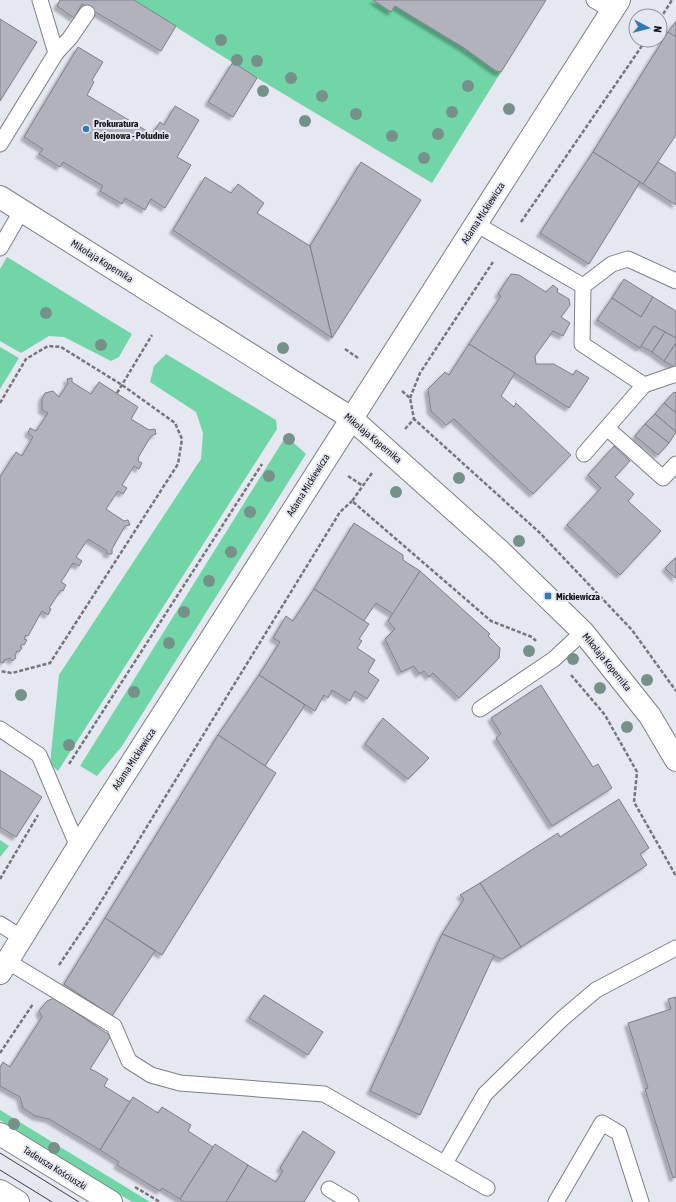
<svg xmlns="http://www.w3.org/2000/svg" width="676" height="1202" font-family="'Asap Condensed',sans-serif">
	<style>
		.green { fill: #71d5a8 }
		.building { fill: #b1b2bc; stroke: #7e7f88; filter: url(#shadow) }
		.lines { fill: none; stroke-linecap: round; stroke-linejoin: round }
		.service-casing { stroke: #7d7f87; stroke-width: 17 }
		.minor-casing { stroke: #7d7f87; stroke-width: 24 }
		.tertiary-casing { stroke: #7d7f87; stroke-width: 24 }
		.path { stroke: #75767c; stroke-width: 2.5; stroke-dasharray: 4 2; stroke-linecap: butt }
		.service { stroke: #fff; stroke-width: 15 }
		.minor { stroke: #fff; stroke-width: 22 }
		.tertiary { stroke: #fff; stroke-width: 22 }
		.tram { stroke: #3b3b40; stroke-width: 1 }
		.tree { fill: #76918a }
		.poi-dot { fill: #3679af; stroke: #e6e8f1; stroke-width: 1.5 }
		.labels { text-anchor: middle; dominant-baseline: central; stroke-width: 4; stroke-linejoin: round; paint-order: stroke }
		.poi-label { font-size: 10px; font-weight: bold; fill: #131317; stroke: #e6e8f1; text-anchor: start }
		.street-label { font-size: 10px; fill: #131317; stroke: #e6e8f1 }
	</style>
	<defs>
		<filter id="shadow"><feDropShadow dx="-3.5" dy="3.5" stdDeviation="1" flood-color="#0004"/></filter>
	</defs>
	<rect width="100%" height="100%" fill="#e6e8f1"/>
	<g class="green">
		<path d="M133 0H373L391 12 395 6 464 48 496 71 501 72 432 183 257 78Z"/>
		<path d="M7 257 132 334 119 357 111 361 64 337 49 336 21 353 0 341V269Z"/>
		<path d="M0 347 19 358 0 389Z"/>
		<path d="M166 354 276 420 277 429 58 771 50 764 59 675 201 459 203 433 196 412 150 382 154 366Z"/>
		<path d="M286 436 306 454 122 746 97 776 80 766Z"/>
		<path d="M0 840 9 846 0 857Z"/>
		<path d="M0 1110 150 1202H132L0 1120Z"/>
	</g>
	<g class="building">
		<path d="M60 0H134L176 26 161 51 82 4 74 18 57 6Z"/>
		<path d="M373 0H546L501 72 496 71 464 48 395 6 391 12Z"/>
		<path d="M0 19 37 42 0 101Z"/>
		<path d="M676 21V37L668 32Z"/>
		<path d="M668 32 676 37V135L643 184 593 152Z"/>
		<path d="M78 47 103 62 92 80 94 82 87 95 152 134 160 122 164 125 175 106 199 120 177 157 191 165 165 208 151 199 145 210 125 198 122 204 100 191 103 186 63 162 60 167 39 154 43 149 24 137Z"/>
		<path d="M233 62 257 78 233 117 208 102Z"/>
		<path d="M593 152 640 182 589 264 540 233Z"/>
		<path d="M361 162 421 200 332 338 310 246Z"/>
		<path d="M658 162 676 173V205L643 184Z"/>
		<path d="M205 177 231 193 238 184 264 203 257 213 310 246 332 338 173 230Z"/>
		<path d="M511 274 519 275 546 292 553 285 558 289 557 292 569 299 570 305 561 317 570 323 563 336 553 331 535 356 536 364H554L573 375 576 370 589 378 569 408 469 344 501 296 498 294Z"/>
		<path d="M624 279 653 297 641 317 612 298Z"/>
		<path d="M653 297 676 311V338L654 326 640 348 597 320 612 298 641 317Z"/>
		<path d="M654 326 665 332 652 352 641 346Z"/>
		<path d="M665 332 676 338V343L664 361 652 352Z"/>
		<path d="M676 343V368L664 361Z"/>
		<path d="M469 344 515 373 501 396 514 407 516 403 571 455 533 494 454 419 446 425 431 411 428 389 445 372 449 375Z"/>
		<path d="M72 378V382L91 394 99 382 138 407 131 419 149 430 155 429 156 434 151 436 139 456 138 461 142 463 139 469 134 466 122 485 127 488 123 494 118 491 106 509 124 521 128 520 130 525 125 526 112 549V554H107L106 550 88 539 76 557 82 561 79 566 73 563 61 582 66 585 63 591 61 590 49 608 51 609 48 615 42 611 28 636 26 635 24 639 27 640 24 645 22 644 20 647 22 648 19 652 17 651 15 655 16 658 12 661 10 658 4 660 3 663 0 662V477L16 452 22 456 33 437 28 433 30 428 36 431 48 413 42 410V399L45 393 53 391 59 397 68 383 67 379Z"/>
		<path d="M674 392 676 393V413L664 403Z"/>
		<path d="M664 403 676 413V432L655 414Z"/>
		<path d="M655 414 676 432 669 443 645 424Z"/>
		<path d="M645 424 669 443 658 455 635 436Z"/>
		<path d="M614 446 630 461 615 477 634 494 628 501 661 531 620 575 567 525 601 488 588 475Z"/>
		<path d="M354 523 403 555V560L420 571 393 614 376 603 363 622 314 589Z"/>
		<path d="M676 557V579L665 568Z"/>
		<path d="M420 571 490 634 488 636 500 648 499 658 459 698 433 673 429 677 424 671 419 674 414 666 401 672 385 639 395 629 388 621Z"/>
		<path d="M314 589 369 624 359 639 362 641 357 648 375 660 368 672 379 680 367 699 355 691 350 701 332 690 328 698 324 695 315 711 259 675 280 642 273 638 286 616 293 621Z"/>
		<path d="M259 675 305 705 265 766 218 735Z"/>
		<path d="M541 685 593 767 598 764 612 788 552 826 496 738 501 734 491 718Z"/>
		<path d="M383 718 429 758 408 779 365 744Z"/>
		<path d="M218 735 276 773 162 955 105 918Z"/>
		<path d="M0 770 42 797 16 837 0 827Z"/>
		<path d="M619 799 649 848 640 854 647 865 521 947 480 883 558 833 560 837Z"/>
		<path d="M480 883 521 947 502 959 442 934 464 899 460 895Z"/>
		<path d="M105 918 155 951 112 1016 64 984Z"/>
		<path d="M442 934 494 955 420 1115 370 1091Z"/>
		<path d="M264 995 323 1032 308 1055 249 1018Z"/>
		<path d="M676 997V1177L673 1178 645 1089 648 1088 628 1023 671 1009 668 999Z"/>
		<path d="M54 998 111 1036 90 1069 95 1071 108 1079 104 1086 130 1102 100 1150 49 1119 35 1116 23 1108 20 1097 0 1086V1067L3 1062 10 1067 42 1017 39 1011 47 1001Z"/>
		<path d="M133 1097 158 1113 162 1107 191 1125 188 1131 213 1147 180 1199 162 1188 160 1191 117 1165 119 1162 100 1150Z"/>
		<path d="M303 1131 335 1152 304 1202H226L248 1165 276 1182 283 1171 280 1168Z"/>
		<path d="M215 1144 248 1165 226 1202H184L180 1199Z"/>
	</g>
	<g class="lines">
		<g class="service-casing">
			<g id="service">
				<path d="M594 0 612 11"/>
				<path d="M56 53 70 38 87 13"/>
				<path d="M0 144 56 53 40 0"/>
				<path d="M476 224 583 286"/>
				<path d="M0 248 22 210"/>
				<path d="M583 286 582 344 644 385 584 454"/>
				<path d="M583 286 612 264 628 259 676 281"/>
				<path d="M644 385 676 374"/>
				<path d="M607 428 663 478 676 464"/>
				<path d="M480 709 554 659 583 632"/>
				<path d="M0 729 39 755 78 847"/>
				<path d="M0 924 22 938"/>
				<path d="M7 961 114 1026 129 1061 151 1075 180 1083 324 1094 487 1188"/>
				<path d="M445 1163 485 1094 563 1018 596 990 676 948"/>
				<path d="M329 1189 351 1202"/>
				<path d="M556 1202 602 1123 619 1133 641 1202"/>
			</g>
		</g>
		<g class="minor-casing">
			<g id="minor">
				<path d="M0 197 351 418 501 552 583 632 650 716 676 760"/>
				<path d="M0 973 78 847 619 0"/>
			</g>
		</g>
		<g class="tertiary-casing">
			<g id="tertiary">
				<path d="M0 1134 111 1202"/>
				<path d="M0 1191 18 1202"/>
			</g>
		</g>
		<g class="path">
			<path d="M660 19 672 0"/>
			<path d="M521 222 646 40"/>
			<path d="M345 349 358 358"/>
			<path d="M402 391 410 398 414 419"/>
			<path d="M117 393 152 335"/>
			<path d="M410 398 420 373 493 262"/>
			<path d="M0 403 26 359 48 346 61 347 122 385 175 423 182 439 178 464 50 663 12 673 0 671"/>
			<path d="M405 429 414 419 540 533 632 630 676 691"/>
			<path d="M372 473 352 501 491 621 532 637 536 641"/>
			<path d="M348 476 363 486"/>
			<path d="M571 675 605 715 637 772 634 802 676 876"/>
			<path d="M69 764 262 464"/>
			<path d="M0 879 38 815"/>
			<path d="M59 965 94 913 340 512 352 501"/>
			<path d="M0 1053 33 1004"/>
			<path d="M135 1187 160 1202"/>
		</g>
		<use href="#service" class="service"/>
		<use href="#minor" class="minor"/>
		<use href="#tertiary" class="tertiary"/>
		<g class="tram">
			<path d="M0 1153 79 1202"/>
			<path d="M0 1170 52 1202"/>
		</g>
	</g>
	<g class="tree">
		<circle cx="221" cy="40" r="6"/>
		<circle cx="237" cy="60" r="6"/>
		<circle cx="257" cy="61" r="6"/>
		<circle cx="291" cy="78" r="6"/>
		<circle cx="468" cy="86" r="6"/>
		<circle cx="263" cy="91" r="6"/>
		<circle cx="322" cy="96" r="6"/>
		<circle cx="509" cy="109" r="6"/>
		<circle cx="452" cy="112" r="6"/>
		<circle cx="356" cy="114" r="6"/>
		<circle cx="305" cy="121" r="6"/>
		<circle cx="438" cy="134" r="6"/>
		<circle cx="392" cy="136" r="6"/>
		<circle cx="424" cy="158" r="6"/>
		<circle cx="46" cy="313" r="6"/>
		<circle cx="101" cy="345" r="6"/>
		<circle cx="283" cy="348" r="6"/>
		<circle cx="289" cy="439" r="6"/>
		<circle cx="269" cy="476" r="6"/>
		<circle cx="459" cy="478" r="6"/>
		<circle cx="396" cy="492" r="6"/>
		<circle cx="250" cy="512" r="6"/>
		<circle cx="519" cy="541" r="6"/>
		<circle cx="231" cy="552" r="6"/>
		<circle cx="209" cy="581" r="6"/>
		<circle cx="184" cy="612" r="6"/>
		<circle cx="169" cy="643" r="6"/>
		<circle cx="529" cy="651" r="6"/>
		<circle cx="573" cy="659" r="6"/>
		<circle cx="647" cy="680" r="6"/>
		<circle cx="600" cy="688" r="6"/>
		<circle cx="134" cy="692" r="6"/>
		<circle cx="21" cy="695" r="6"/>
		<circle cx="627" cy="727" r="6"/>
		<circle cx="69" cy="745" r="6"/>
		<circle cx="14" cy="1124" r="6"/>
		<circle cx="54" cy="1148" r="6"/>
	</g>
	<g class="poi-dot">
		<circle cx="86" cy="129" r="4"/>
		<rect x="544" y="592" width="8" height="8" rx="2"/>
	</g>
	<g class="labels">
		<g class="poi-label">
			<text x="94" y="123">Prokuratura<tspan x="94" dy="12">Rejonowa - Południe</tspan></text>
			<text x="556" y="596">Mickiewicza</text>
		</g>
		<g class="street-label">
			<text transform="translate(483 213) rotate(-57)">Adama Mickiewicza</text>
			<text transform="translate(102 261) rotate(32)">Mikołaja Kopernika</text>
			<text transform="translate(373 438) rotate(40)">Mikołaja Kopernika</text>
			<text transform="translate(308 485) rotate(-58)">Adama Mickiewicza</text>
			<text transform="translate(607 662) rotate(51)">Mikołaja Kopernika</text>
			<text transform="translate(134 759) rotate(-57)">Adama Mickiewicza</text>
			<text transform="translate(55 1168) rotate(32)">Tadeusza Kościuszki</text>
		</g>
	</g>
	<g transform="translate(648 28) rotate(97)"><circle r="19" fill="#e6e8f1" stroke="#92939a"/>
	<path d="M0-3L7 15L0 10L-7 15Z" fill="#3679af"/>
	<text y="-6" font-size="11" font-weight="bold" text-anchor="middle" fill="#131317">N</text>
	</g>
</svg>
